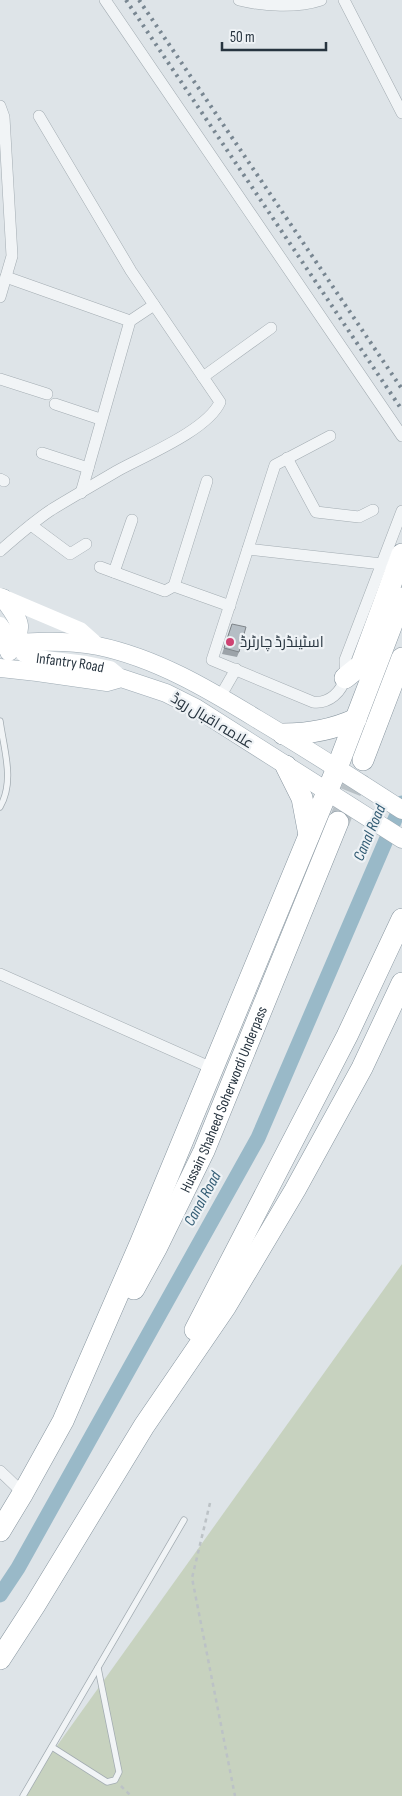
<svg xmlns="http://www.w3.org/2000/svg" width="402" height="1796" font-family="'Sofia Sans Condensed',Cairo,sans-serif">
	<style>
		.green { fill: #c7d2bf }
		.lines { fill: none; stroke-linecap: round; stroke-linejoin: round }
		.canal { stroke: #99b9c8; stroke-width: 15 }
		.highway-tunnel { stroke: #b9c1c6; stroke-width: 21; stroke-dasharray: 21 11; stroke-linecap: butt }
		.lane-casing { stroke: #a3acb2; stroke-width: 7 }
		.street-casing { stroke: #a3acb2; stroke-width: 12 }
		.primary-casing { stroke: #9daab3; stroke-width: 19 }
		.highway-casing { stroke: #86949e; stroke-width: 22 }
		.path { stroke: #bcc2c6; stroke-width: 2.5; stroke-dasharray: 4 4; stroke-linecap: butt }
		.lane { stroke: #f1f4f6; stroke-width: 5.5 }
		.street { stroke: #f1f4f6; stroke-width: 11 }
		.secondary { stroke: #fff; stroke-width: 16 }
		.primary { stroke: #fff; stroke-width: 18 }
		.highway { stroke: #fff; stroke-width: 21 }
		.rail { stroke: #788691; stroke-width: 4; stroke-dasharray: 2.5 5; stroke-linecap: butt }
		.wall { fill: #9ca3a9 }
		.building { fill: #b5bec5; stroke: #7f858a }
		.poi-dot { fill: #ce4272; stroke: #eef2f5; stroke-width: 2 }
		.labels { text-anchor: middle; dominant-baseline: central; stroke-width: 4.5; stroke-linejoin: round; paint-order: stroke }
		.poi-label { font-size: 15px; fill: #27343f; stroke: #eef2f5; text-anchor: start }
		.street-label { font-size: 15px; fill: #27343f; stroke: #eef2f5 }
		.water-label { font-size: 16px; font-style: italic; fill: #315b73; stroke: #eef2f5 }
	</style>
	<rect width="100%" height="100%" fill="#dee4e8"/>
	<path class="green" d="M402 1264V1796H21Z"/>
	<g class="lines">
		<path class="canal" d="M0 1595 18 1568 258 1138 402 803"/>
		<path class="highway-tunnel" d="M339 822 363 760"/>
		<g class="lane-casing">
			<g id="lane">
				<path d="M0 721C4 750 15 781 0 807"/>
				<path d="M52 1747 107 1782 115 1780 119 1772 98 1668"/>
				<path d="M23 1796 184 1520"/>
			</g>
		</g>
		<g class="street-casing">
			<g id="street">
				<path d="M105 0 402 436"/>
				<path d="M239 0C263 6 297 8 321 0"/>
				<path d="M344 0 402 113"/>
				<path d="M0 106 4 117 12 256 0 297"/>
				<path d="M6 277 130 321"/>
				<path d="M203 377 271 328"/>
				<path d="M0 379 47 394"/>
				<path d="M55 404 100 419"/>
				<path d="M330 436 275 465 212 660 313 702C329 704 342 692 345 677 346 672 345 665 345 660L402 511"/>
				<path d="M42 453 88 468"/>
				<path d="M287 458 316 512 359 517 373 510"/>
				<path d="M0 479 4 481"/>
				<path d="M81 493 130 321 154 305"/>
				<path d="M31 525 70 554 86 544"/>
				<path d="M248 549 382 564"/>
				<path d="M0 551C16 537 33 522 51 510 72 497 95 484 117 471 144 456 208 430 220 402L131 271 39 116"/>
				<path d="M100 567 165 591 174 586 230 606"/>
				<path d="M114 572 132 520"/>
				<path d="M174 586 207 481"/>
				<path d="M220 697 236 669"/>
				<path d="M0 974 212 1068"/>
				<path d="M0 1471 23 1493"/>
			</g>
		</g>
		<g class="primary-casing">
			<g id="primary">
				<path d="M3 598C20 622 26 625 9 652"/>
				<path d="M0 645C33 641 66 640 98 646 156 658 208 689 257 719 306 748 354 779 402 810"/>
				<path d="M0 668 37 672 107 682 121 678 166 693 196 708 402 839"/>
			</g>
		</g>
		<g class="highway-casing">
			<g id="highway">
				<path d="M345 678 361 665 402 554"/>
				<path d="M283 734C310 734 332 730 356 719"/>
				<path d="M363 760 402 658"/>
				<path d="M286 766 302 798 309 835"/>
				<path id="s2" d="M134 1289 157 1247 204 1151 338 822"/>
				<path d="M195 1330 347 1036 402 919"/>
				<path d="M0 1531 23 1493 63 1421 140 1244 337 768 402 598"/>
				<path d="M0 1659 35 1605 144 1426 226 1306 295 1190 362 1068 402 983"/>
			</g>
		</g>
		<g class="path">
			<path d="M210 1503 192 1578 235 1796"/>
			<path d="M121 1786 131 1796"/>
		</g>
		<use href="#lane" class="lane"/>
		<use href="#street" class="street"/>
		<g class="secondary">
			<path d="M0 596 80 630 98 646"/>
			<path id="s1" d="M0 625 24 654 29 657 86 664 110 669 121 678"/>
		</g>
		<use href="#primary" class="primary"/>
		<use href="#highway" class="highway"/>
		<g class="rail">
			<path d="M126 0 402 410"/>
			<path d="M139 0 402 389"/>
		</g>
	</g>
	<path class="wall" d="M232 624 239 652 237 657 222 654Z"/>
	<path class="building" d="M232 624 246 627 239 652 224 648Z"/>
	<circle class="poi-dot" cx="230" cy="642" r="5"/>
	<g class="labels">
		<g class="poi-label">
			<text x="240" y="642">اسٹینڈرڈ چارٹرڈ</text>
		</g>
		<g class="street-label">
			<text stroke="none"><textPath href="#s1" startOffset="85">Infantry Road</textPath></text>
			<text transform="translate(212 721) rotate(31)">علامہ اقبال روڈ</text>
			<text stroke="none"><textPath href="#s2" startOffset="210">Hussain Shaheed Soherwordi Underpass</textPath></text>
		</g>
		<g class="water-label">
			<text transform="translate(370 833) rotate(-67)">Canal Road</text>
			<text transform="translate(203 1199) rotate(-61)">Canal Road</text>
		</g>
	</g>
	<path d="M222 42v8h104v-8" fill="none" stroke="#27343f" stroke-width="2.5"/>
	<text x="230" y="42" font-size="15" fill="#27343f" stroke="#eef2f5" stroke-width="4" paint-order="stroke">50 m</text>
</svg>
